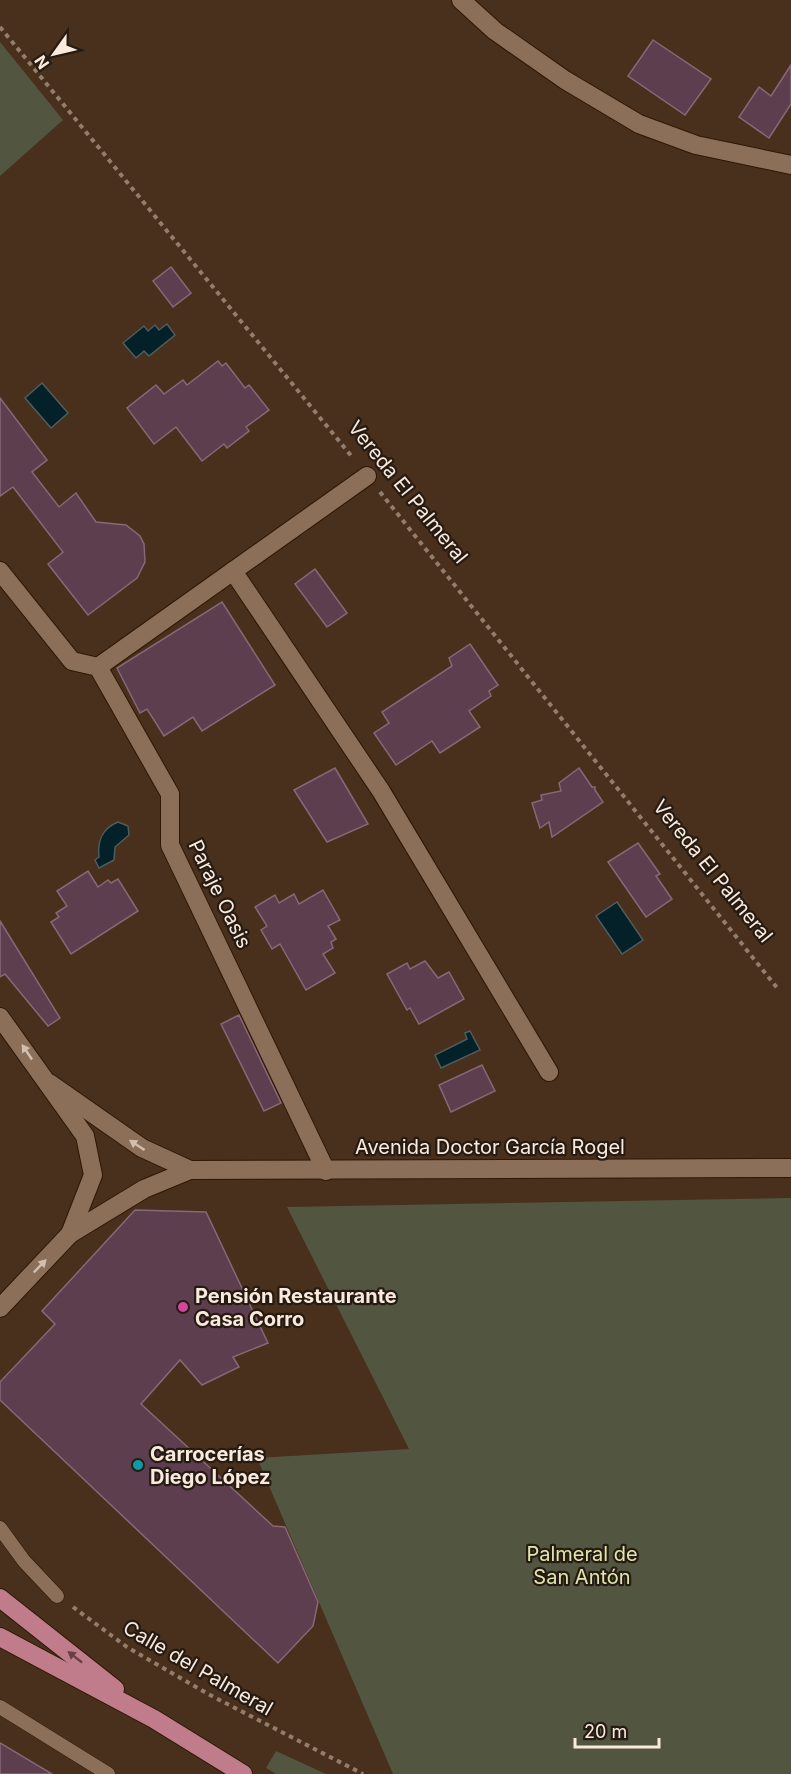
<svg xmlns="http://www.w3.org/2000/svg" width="791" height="1774" font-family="Inter,sans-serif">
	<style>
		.green { fill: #525540 }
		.water { fill: #042028; stroke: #4e5d5e; stroke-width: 1.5 }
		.building { fill: #5c3e4e; stroke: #886778; stroke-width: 1.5 }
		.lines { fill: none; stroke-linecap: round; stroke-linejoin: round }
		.service-casing { stroke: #2e1704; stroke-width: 15 }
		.minor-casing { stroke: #2e1704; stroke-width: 20 }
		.tertiary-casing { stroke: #2e1704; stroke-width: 20 }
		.secondary-casing { stroke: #2e1704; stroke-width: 20 }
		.trunk-casing { stroke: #2e1704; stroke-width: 20 }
		.path { stroke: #937e6d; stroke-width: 4; stroke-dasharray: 4.5 4.5; stroke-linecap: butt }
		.service { stroke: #8b6f59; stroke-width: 14 }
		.minor { stroke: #8b6f59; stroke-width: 18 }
		.tertiary { stroke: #8b6f59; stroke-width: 18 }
		.secondary { stroke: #8b6f59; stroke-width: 18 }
		.trunk { stroke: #c07c8a; stroke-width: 18 }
		.oneway { fill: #d3bfaf }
		.oneway2 { fill: #644242 }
		.hotel-dot { fill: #d1479c; stroke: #261b12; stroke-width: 2 }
		.culture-dot { fill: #0f9aa8; stroke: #261b12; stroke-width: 2 }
		.labels { text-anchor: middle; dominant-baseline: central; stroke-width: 4.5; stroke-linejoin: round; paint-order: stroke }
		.street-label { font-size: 20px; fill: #faeadd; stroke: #261b12 }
		.poi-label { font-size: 20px; font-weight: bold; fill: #faeadd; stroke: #261b12; text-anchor: start }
		.park-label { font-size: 20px; fill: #e0e7ad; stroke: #261b12 }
	</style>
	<rect width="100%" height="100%" fill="#48301c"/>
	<g class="green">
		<path d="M0 42 63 120 0 176Z"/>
		<path d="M791 1198V1774H393L257 1458 409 1449 287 1207Z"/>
		<path d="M276 1751 326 1774H276L266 1768Z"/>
	</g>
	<g class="water">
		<path d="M167 324 175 335 149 356 144 351 136 358 123 343 144 326 148 331 155 325 159 330Z"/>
		<path d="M42 383 68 413 51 428 25 398Z"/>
		<path d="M118 822 128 826 129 835 115 847 114 860 99 868 95 860 99 857C97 841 103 828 118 822Z"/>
		<path d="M617 902 643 940 622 954 596 916Z"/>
		<path d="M470 1031 480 1050 441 1068 435 1055 467 1039 465 1033Z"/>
	</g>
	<g class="building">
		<path d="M653 40 711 79 685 115 628 76Z"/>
		<path d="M791 65V104L769 138 739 117 759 87 771 96Z"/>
		<path d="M171 267 191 293 173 307 153 281Z"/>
		<path d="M218 361 222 366 226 363 245 388 249 385 269 410 246 427 249 431 227 448 224 444 202 461 176 427 154 444 127 408 156 385 164 394 183 380 187 385Z"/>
		<path d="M0 398 47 460 32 472 59 507 76 493 96 522 126 525 140 536 144 544 145 562 137 578 88 615 48 564 63 552 13 487 0 496Z"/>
		<path d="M315 569 347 613 327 627 295 584Z"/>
		<path d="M222 602 275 685 202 731 193 717 164 736 147 709 140 713 117 668Z"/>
		<path d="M470 644 498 685 489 691 491 696 469 711 480 727 440 753 432 741 396 765 374 733 389 723 382 712 452 666 449 658Z"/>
		<path d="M335 768 368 824 327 842 294 790Z"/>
		<path d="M579 768 592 787H595V790L603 802 552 837 549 822 540 828 532 803 542 800 541 795 561 791 559 783Z"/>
		<path d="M638 843 660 874 656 876 672 899 646 917 608 862Z"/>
		<path d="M88 871 98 887 108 880 111 883 118 879 138 911 71 954 51 922 59 917 56 913 67 906 57 891Z"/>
		<path d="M323 890 340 920 328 926 336 939 331 942 333 948 323 954 335 973 306 990 280 944 272 949 261 930 267 926 255 907 275 895 279 903 294 894 299 904Z"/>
		<path d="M0 921 60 1018 48 1026 5 974 0 977Z"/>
		<path d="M425 961 438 978 449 972 464 999 419 1024 410 1008 407 1010 387 974 407 963 410 969Z"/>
		<path d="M239 1015 281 1103 264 1111 221 1024Z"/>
		<path d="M482 1065 495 1091 451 1112 439 1085Z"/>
		<path d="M135 1210 206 1212 268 1343 233 1357 239 1367 202 1385 180 1360 141 1404 273 1526 285 1527 318 1602 313 1626 278 1663 0 1400V1382L55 1324 42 1311Z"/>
		<path d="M0 1743 52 1774H0Z"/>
	</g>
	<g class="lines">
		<g class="service-casing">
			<g id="service">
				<path d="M0 1528 24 1561 57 1596"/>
				<path d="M0 1707 108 1774"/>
			</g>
		</g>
		<g class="minor-casing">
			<g id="minor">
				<path d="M461 0 495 31 565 80 639 124 696 145 791 165"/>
				<path d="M0 571 72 661 98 667 170 794V845L326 1171"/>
				<path d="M233 571 381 791 549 1072"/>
				<path d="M98 667 367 476"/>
			</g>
		</g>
		<g class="tertiary-casing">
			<g id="tertiary">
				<path d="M49 1083 142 1148 190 1170"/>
				<path d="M70 1234 144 1189 190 1170 791 1168"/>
			</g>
		</g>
		<g class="secondary-casing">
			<path id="secondary" d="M0 1017 85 1136 93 1175 70 1234 0 1308"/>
		</g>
		<g class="trunk-casing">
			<g id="trunk">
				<path d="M0 1598 115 1689"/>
				<path d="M0 1637 154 1719 243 1774"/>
			</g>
		</g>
		<g class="path">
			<path d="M0 27 353 458"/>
			<path d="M380 492 778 989"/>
			<path d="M73 1607 127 1647 208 1694 363 1774"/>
		</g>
		<use href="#service" class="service"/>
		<use href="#minor" class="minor"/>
		<use href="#tertiary" class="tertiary"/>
		<use href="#secondary" class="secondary"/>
		<use href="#trunk" class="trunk"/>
	</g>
	<defs><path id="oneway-solid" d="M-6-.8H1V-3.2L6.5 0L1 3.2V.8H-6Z" transform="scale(1.5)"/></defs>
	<g class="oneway">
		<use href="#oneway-solid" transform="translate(27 1052) rotate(-124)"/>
		<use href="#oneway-solid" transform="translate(137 1145) rotate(-147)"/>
		<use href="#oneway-solid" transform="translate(40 1266) rotate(-46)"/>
	</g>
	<use class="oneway2" href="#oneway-solid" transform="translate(75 1657) rotate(-142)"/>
	<circle class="hotel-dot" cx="183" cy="1307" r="6"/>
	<circle class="culture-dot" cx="138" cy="1465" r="6"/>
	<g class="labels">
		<g class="street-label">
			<text transform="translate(408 492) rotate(51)">Vereda El Palmeral</text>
			<text transform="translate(713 871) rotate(51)">Vereda El Palmeral</text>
			<text transform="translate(220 894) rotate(64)">Paraje Oasis</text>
			<text x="490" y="1147">Avenida Doctor García Rogel</text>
			<text transform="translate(198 1668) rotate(30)">Calle del Palmeral</text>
		</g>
		<g class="poi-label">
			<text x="195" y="1296">Pensión Restaurante<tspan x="195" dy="23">Casa Corro</tspan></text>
			<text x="150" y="1454">Carrocerías<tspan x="150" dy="23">Diego López</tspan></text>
		</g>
		<g class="park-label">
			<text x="582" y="1554">Palmeral de<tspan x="582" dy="23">San Antón</tspan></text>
		</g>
	</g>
	<g transform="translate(54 54) rotate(236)" stroke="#261b12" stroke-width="4.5" paint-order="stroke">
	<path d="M0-4.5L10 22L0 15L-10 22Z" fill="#faeadd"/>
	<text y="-9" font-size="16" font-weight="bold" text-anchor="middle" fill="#faeadd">N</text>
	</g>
	<path d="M575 1738v9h84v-9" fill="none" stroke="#faeadd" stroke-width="3"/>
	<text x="584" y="1738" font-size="18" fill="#faeadd" stroke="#261b12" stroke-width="4.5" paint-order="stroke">20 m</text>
</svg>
